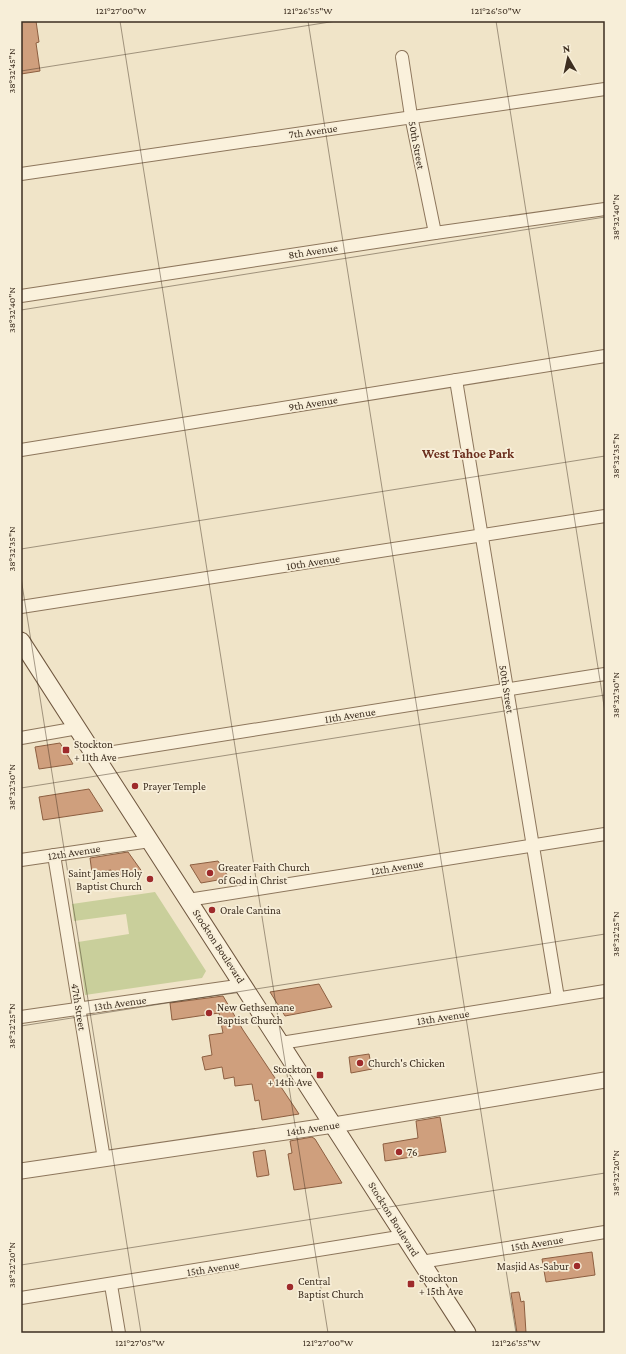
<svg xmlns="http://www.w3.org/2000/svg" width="626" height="1354" font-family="'Crimson Pro',serif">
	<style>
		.green { fill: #c9cf9b }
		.building { fill: #cf9f7d; stroke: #8d5f41 }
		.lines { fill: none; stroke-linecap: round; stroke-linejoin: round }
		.minor-casing { stroke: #8d765c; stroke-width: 14 }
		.tertiary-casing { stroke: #8d765c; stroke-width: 17 }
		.secondary-casing { stroke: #6f573f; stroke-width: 19 }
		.minor { stroke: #faf1dc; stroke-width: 12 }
		.tertiary { stroke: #faf1dc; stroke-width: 15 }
		.secondary { stroke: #faf1dc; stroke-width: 17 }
		.ticks { fill: none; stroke: #3d2e20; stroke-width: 1; stroke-opacity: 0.45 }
		.poi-dot { fill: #9e2a2b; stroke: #f7eed8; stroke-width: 1.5 }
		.labels { text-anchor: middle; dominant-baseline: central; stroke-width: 3.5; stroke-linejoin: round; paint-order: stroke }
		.street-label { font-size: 11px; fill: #3d2e20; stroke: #f7eed8 }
		.poi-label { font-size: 11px; fill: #3d2e20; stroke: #f7eed8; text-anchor: start }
		.quarter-label { font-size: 13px; font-weight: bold; fill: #6b2e1e; stroke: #f7eed8 }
		.neatline { fill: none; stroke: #3d2e20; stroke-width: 1.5 }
		.ticks-label { font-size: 10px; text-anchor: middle; fill: #3d2e20 }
	</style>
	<rect width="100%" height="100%" fill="#f0e4c8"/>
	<path class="green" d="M155 892 206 971 202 978 85 995 78 942 129 934 126 914 74 921 72 904Z"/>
	<g class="building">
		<path d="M21 21H36L39 42 36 43 40 71 21 74Z"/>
		<path d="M60 743 73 764 39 769 35 747Z"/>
		<path d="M89 789 103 811 43 820 39 797Z"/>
		<path d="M128 852 143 873 116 878 111 870 92 873 90 858Z"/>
		<path d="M218 861 229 878 201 883 190 865Z"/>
		<path d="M319 984 332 1007 285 1016 270 992Z"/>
		<path d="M223 996 243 1030 299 1114 262 1120 259 1100 255 1101 252 1084 235 1086 234 1077 224 1079 222 1067 205 1070 202 1057 212 1055 209 1035 223 1033 219 1013 172 1020 170 1003Z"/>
		<path d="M369 1054 372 1069 351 1073 349 1057Z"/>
		<path d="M440 1117 446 1152 385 1161 383 1144 418 1138 416 1121Z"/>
		<path d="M312 1137 315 1139 342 1183 294 1190 288 1154 292 1153 290 1141Z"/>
		<path d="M265 1150 269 1175 257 1177 253 1152Z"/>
		<path d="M592 1252 595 1275 546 1282 542 1259Z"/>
		<path d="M519 1292 521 1302 524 1301 526 1333H517L511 1293Z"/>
	</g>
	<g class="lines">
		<g class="minor-casing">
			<g id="minor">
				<path d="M402 57 411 116 435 233"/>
				<path d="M21 174 605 89"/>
				<path d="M21 296 435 233 605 209"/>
				<path d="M456 380 558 998"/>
				<path d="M21 450 605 356"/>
				<path d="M21 607 605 516"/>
				<path d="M21 738 78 728"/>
				<path d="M95 755 605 674"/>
				<path d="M54 855 104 1159"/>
				<path d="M21 860 150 841"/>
				<path d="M188 900 605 834"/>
				<path d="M21 1017 244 985"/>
				<path d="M281 1043 605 991"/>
				<path d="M421 1262 605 1232"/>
				<path d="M111 1285 119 1333"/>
				<path d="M21 1298 405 1236"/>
			</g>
		</g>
		<g class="tertiary-casing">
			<path id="tertiary" d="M21 1171 334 1125 605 1080"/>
		</g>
		<g class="secondary-casing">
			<path id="secondary" d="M21 641 467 1333"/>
		</g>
		<use href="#minor" class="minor"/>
		<use href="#tertiary" class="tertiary"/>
		<use href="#secondary" class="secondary"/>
	</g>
	<path class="ticks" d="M120 21 328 1333M308 21 516 1333M496 21 605 712M21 71 336 21M21 310 605 217M21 549 605 456M21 578 141 1333M21 788 605 695M21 1026 605 934M21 1265 605 1173"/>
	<g class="poi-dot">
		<rect x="62" y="746" width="8" height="8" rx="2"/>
		<circle cx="135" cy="786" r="4"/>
		<circle cx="210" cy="873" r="4"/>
		<circle cx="150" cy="879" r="4"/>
		<circle cx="212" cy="910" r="4"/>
		<circle cx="209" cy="1013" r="4"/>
		<circle cx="360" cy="1063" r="4"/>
		<rect x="316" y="1071" width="8" height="8" rx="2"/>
		<circle cx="399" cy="1152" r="4"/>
		<circle cx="577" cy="1266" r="4"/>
		<rect x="407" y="1280" width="8" height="8" rx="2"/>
		<circle cx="290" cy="1287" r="4"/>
	</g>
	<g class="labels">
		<g class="street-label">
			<text transform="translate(313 131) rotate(-8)">7th Avenue</text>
			<text transform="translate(417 145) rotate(79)">50th Street</text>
			<text transform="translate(313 251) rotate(-9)">8th Avenue</text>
			<text transform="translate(313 403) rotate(-9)">9th Avenue</text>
			<text transform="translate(313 562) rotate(-9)">10th Avenue</text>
			<text transform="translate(507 689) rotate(81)">50th Street</text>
			<text transform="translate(350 715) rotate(-9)">11th Avenue</text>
			<text transform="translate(74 852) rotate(-9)">12th Avenue</text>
			<text transform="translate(397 867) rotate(-9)">12th Avenue</text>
			<text transform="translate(219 946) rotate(57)">Stockton Boulevard</text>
			<text transform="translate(120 1003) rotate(-8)">13th Avenue</text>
			<text transform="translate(79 1007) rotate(81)">47th Street</text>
			<text transform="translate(443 1017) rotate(-9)">13th Avenue</text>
			<text transform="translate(313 1128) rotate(-9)">14th Avenue</text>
			<text transform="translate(394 1219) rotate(58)">Stockton Boulevard</text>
			<text transform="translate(537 1243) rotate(-9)">15th Avenue</text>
			<text transform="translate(213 1268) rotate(-9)">15th Avenue</text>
		</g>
		<g class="poi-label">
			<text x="74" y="744">Stockton<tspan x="74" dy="13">+ 11th Ave</tspan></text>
			<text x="143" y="786">Prayer Temple</text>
			<text x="218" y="867">Greater Faith Church<tspan x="218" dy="13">of God in Christ</tspan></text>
			<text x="142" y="873" text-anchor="end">Saint James Holy<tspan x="142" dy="13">Baptist Church</tspan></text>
			<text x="220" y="910">Orale Cantina</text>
			<text x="217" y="1007">New Gethsemane<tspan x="217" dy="13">Baptist Church</tspan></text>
			<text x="368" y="1063">Church's Chicken</text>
			<text x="312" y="1069" text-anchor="end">Stockton<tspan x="312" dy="13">+ 14th Ave</tspan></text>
			<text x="407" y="1152">76</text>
			<text x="569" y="1266" text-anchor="end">Masjid As-Sabur</text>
			<text x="419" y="1278">Stockton<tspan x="419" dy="13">+ 15th Ave</tspan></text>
			<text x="298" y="1281">Central<tspan x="298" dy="13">Baptist Church</tspan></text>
		</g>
		<g class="quarter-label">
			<text x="468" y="453">West Tahoe Park</text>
		</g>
	</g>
	<rect width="626" height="1354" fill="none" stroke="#f7eed8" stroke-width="44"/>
	<g transform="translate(568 58) rotate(351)" stroke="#f7eed8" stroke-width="3" paint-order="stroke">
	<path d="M0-3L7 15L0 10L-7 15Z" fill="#3d2e20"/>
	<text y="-6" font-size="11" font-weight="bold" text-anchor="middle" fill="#3d2e20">N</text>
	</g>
	<rect x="22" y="22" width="582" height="1310" class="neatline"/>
	<g class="ticks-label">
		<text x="121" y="14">121°27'00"W</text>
		<text x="308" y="14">121°26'55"W</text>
		<text x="496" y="14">121°26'50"W</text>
		<text transform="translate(11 71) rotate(-90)" y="4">38°32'45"N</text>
		<text transform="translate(615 217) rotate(-90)" y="4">38°32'40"N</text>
		<text transform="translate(11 310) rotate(-90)" y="4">38°32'40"N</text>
		<text transform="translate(615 456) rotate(-90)" y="4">38°32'35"N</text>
		<text transform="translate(11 549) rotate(-90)" y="4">38°32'35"N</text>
		<text transform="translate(615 695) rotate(-90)" y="4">38°32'30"N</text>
		<text transform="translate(11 787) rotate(-90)" y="4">38°32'30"N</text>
		<text transform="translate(615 934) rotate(-90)" y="4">38°32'25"N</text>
		<text transform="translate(11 1026) rotate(-90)" y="4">38°32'25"N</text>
		<text transform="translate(615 1173) rotate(-90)" y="4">38°32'20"N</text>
		<text transform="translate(11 1265) rotate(-90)" y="4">38°32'20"N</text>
		<text x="140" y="1346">121°27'05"W</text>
		<text x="328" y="1346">121°27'00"W</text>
		<text x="516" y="1346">121°26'55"W</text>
	</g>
</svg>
